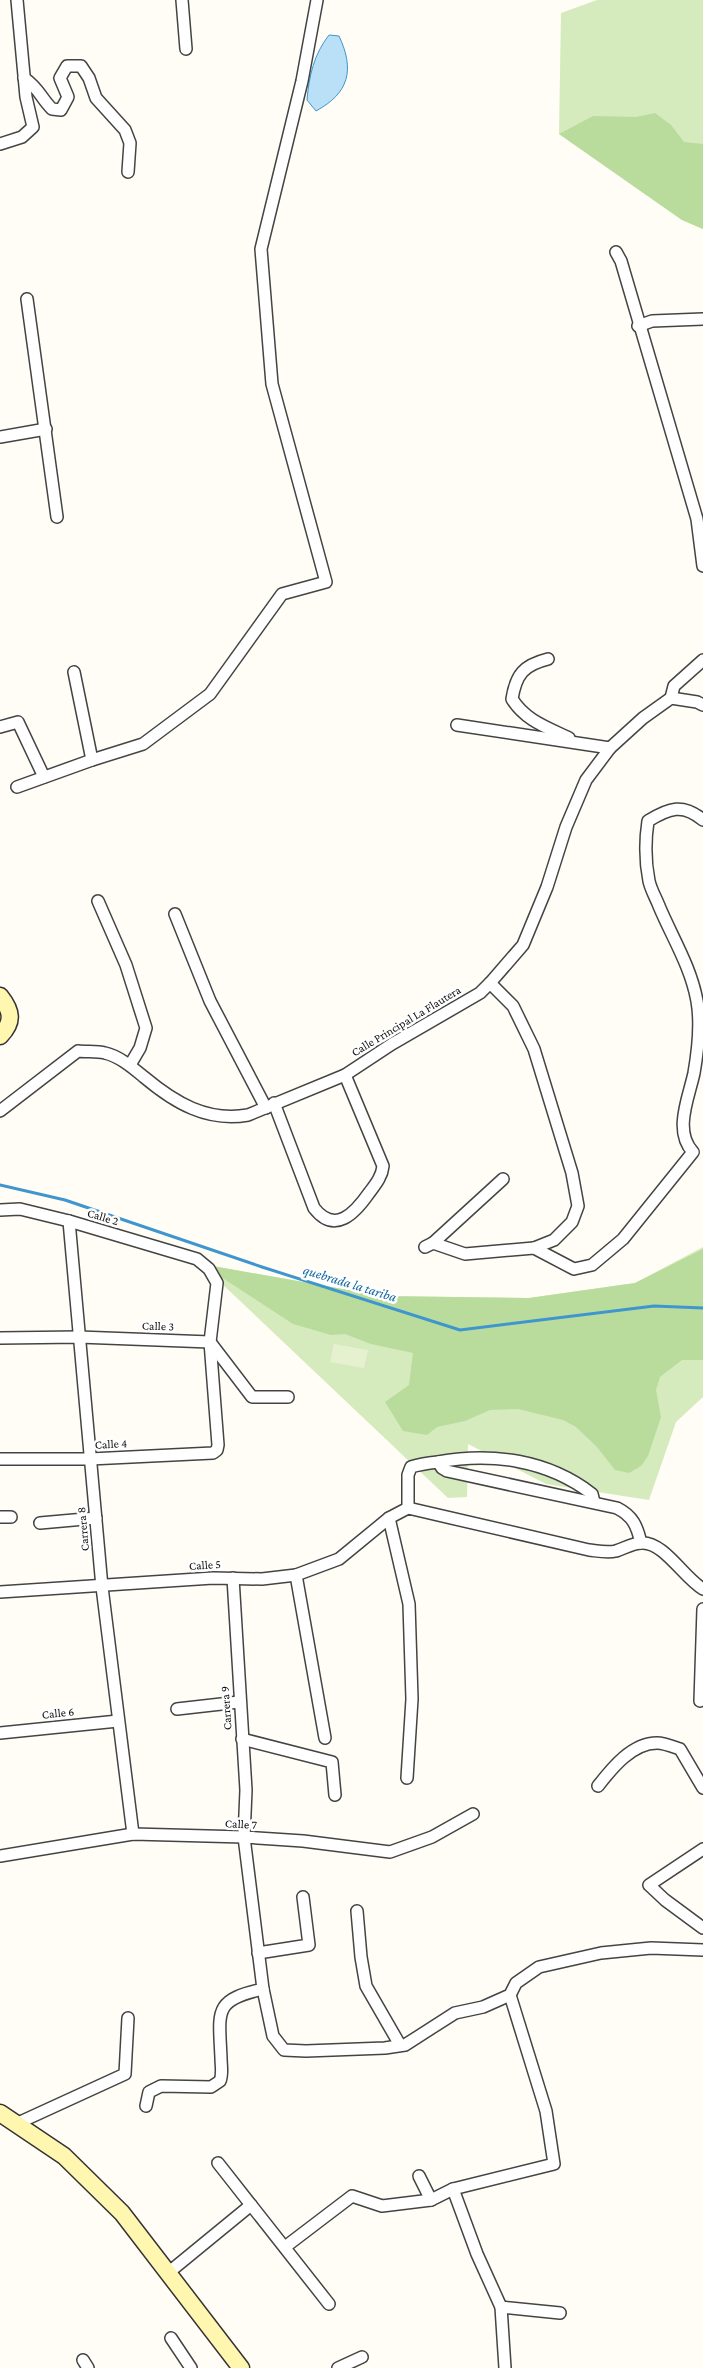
<svg xmlns="http://www.w3.org/2000/svg" width="703" height="2368" viewBox="0 0 703 2368" font-family="'Crimson Pro',serif">
<style>
.green{fill:#d5ebbd}
.forest{fill:#b9dc9c}
.pitch{fill:#e6f2cf}
.water{fill:#b9e0f7;stroke:#3f96cf}
.lines{fill:none;stroke-linecap:round;stroke-linejoin:round}
.stream{stroke:#3f96cf;stroke-width:3}
.minor-casing{stroke:#444;stroke-width:14}
.secondary-casing{stroke:#333;stroke-width:19}
.minor{stroke:#fff;stroke-width:11}
.secondary{stroke:#fff6b0;stroke-width:16}
.labels{text-anchor:middle;stroke-width:5;stroke-linejoin:round;paint-order:stroke}
.street-label{font-size:12px;fill:#111;stroke:#fff}
.water-label{font-size:14px;font-style:italic;fill:#1768a6;stroke:#fff}
</style>
<rect width="100%" height="100%" fill="#fffdf5"/>
<g class="green">
<path d="M597,0H703V229L682,220L559,134L561,13Z"/>
<path d="M703,1247V1397L676,1422L649,1500L546,1484L468,1444L467,1497L448,1498L201,1264L382,1296L529,1298L635,1283Z"/>
</g>
<g class="forest">
<path d="M655,113L671,125L684,142L703,144V229L682,220L559,134L593,116L636,117Z"/>
<path d="M703,1249V1360H682L660,1377L656,1390L661,1417L648,1456L641,1466L629,1473L615,1470L597,1447L576,1427L563,1420L518,1409L490,1410L465,1421L437,1427L427,1435L403,1431L385,1402L409,1385L413,1353L371,1344L345,1334L331,1335L293,1324L201,1264L382,1296L529,1298L635,1283Z"/>
</g>
<path class="pitch" d="M334,1344L368,1350L364,1368L330,1362Z"/>
<path class="water" d="M329,35L339,36C355,70 349,93 316,111L307,100C309,76 314,54 329,35Z"/>
<g class="lines">
<path class="stream" d="M0,1185L65,1200L262,1267L460,1330L654,1306L703,1308"/>
<defs>
<g id="minor">
<path d="M182,0L186,49"/>
<path d="M24,78C39,88 40,97 52,109L61,110L68,97L60,78L67,66H81L89,78L96,98L125,130L130,143L128,172"/>
<path d="M0,144L22,137L33,127L26,97L17,0"/>
<path d="M616,252L621,261L697,519L703,566"/>
<path d="M27,299L57,517"/>
<path d="M638,326L652,321L703,319"/>
<path d="M0,437L46,429"/>
<path d="M548,659C524,665 516,674 512,699C525,720 546,727 569,738"/>
<path d="M74,672L92,760"/>
<path d="M671,698L674,686L703,660"/>
<path d="M457,725L610,748"/>
<path d="M0,727L18,722L44,777"/>
<path d="M17,787L92,760L143,744L210,694L282,594L326,582L272,384L261,249L302,81L317,0"/>
<path d="M98,901L126,965L146,1028L140,1048L130,1065"/>
<path d="M175,914L210,1001L266,1108"/>
<path d="M490,983L513,1006L534,1049L572,1173L578,1206L572,1222L554,1240L534,1248"/>
<path d="M274,1103L314,1208C335,1235 355,1213 369,1193C375,1185 382,1177 383,1166L345,1075"/>
<path d="M0,1111L78,1051C87,1052 97,1051 105,1053C119,1056 133,1068 144,1077C175,1103 207,1122 248,1115L345,1075L392,1044L480,993L490,983L523,945L547,887L566,827L586,780L610,748L643,718L671,698L697,702L703,705"/>
<path d="M0,1210L20,1209L69,1221L197,1259L209,1269L217,1283L210,1342L218,1445L217,1450L213,1453L90,1459H0"/>
<path d="M69,1221L102,1587L133,1834"/>
<path d="M433,1243L503,1179"/>
<path d="M425,1247L433,1243L465,1254L534,1248L574,1269L592,1265L623,1239L693,1152C673,1131 689,1097 694,1073C698,1050 701,1024 697,1001C691,967 672,937 659,906C656,898 651,890 649,881C645,861 645,841 648,821C669,808 683,803 703,820"/>
<path d="M0,1338L79,1337L210,1342L252,1397H288"/>
<path d="M438,1462L442,1468L447,1471L617,1508C633,1516 637,1526 641,1543"/>
<path d="M408,1508V1475L411,1467C420,1464 429,1463 438,1462C492,1452 548,1460 592,1494L594,1502"/>
<path d="M0,1517H11"/>
<path d="M389,1518L409,1604L412,1699L407,1778"/>
<path d="M40,1523L96,1518"/>
<path d="M296,1575L325,1738"/>
<path d="M233,1578L246,1790L244,1837L263,1989L273,2036L284,2050L306,2051L385,2048L405,2045L455,2013L483,2007L510,1995L516,1983L539,1967L601,1953L651,1948L703,1950"/>
<path d="M0,1592L213,1578L262,1579L296,1575L339,1559L389,1518L408,1508L589,1550C598,1551 607,1553 616,1551C625,1548 633,1543 642,1543C664,1542 684,1578 703,1589"/>
<path d="M700,1701L703,1609"/>
<path d="M177,1709L239,1702"/>
<path d="M0,1733L118,1721"/>
<path d="M242,1739L332,1762L335,1795"/>
<path d="M598,1786C612,1768 632,1743 657,1743C664,1743 674,1747 680,1749L703,1788"/>
<path d="M703,1849L649,1885L665,1900L703,1928"/>
<path d="M0,1856L133,1834L244,1837L303,1841L390,1852L432,1837L473,1814"/>
<path d="M357,1911L361,1957L366,1986L400,2045"/>
<path d="M258,1953L309,1945L303,1897"/>
<path d="M146,2106L149,2092L161,2086L211,2087L220,2081C223,2074 221,2066 221,2058C219,2011 213,2000 263,1989"/>
<path d="M18,2123L125,2074L128,2018"/>
<path d="M218,2163L329,2304"/>
<path d="M419,2176L431,2200"/>
<path d="M453,2189L477,2254L501,2307L505,2368"/>
<path d="M285,2247L352,2196L382,2206L431,2200L453,2189L554,2164L546,2111L510,1995"/>
<path d="M168,2273L251,2205"/>
<path d="M501,2307L560,2313"/>
<path d="M171,2338L191,2368"/>
<path d="M83,2360L88,2368"/>
<path d="M338,2368L362,2357"/>
</g>
<g id="secondary">
<path d="M0,996C12,1011 14,1022 0,1036"/>
<path d="M0,2113L64,2156L122,2213L241,2368"/>
</g>
</defs>
<use href="#minor" class="minor-casing"/>
<use href="#secondary" class="secondary-casing"/>
<use href="#minor" class="minor"/>
<use href="#secondary" class="secondary"/>
</g>
<g class="labels">
<g class="street-label">
<text transform="translate(406 1021) rotate(-31)" y="4">Calle Principal La Flautera</text>
<text transform="translate(103 1217) rotate(17)" y="4">Calle 2</text>
<text transform="translate(158 1326) rotate(2)" y="4">Calle 3</text>
<text transform="translate(111 1444) rotate(-3)" y="4">Calle 4</text>
<text transform="translate(83 1529) rotate(-95)" y="4">Carrera 8</text>
<text transform="translate(205 1565) rotate(-4)" y="4">Calle 5</text>
<text transform="translate(226 1708) rotate(-94)" y="4">Carrera 9</text>
<text transform="translate(58 1713) rotate(-6)" y="4">Calle 6</text>
<text transform="translate(241 1824) rotate(3)" y="4">Calle 7</text>
</g>
<g class="water-label">
<text transform="translate(350 1283) rotate(17)" y="5">quebrada la tariba</text>
</g>
</g>
</svg>
